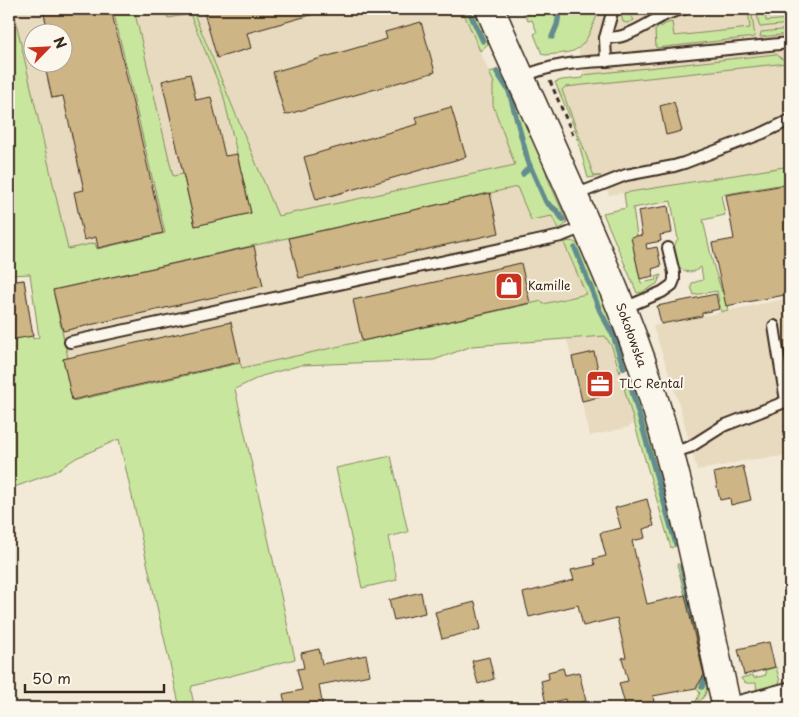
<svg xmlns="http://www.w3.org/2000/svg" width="799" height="717" viewBox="0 0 799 717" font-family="'Playpen Sans',sans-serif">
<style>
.built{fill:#e7dabe;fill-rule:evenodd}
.green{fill:#c9e69e;stroke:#82885e}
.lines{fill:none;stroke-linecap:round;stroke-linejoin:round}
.stream{stroke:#638c8e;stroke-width:5.5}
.building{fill:#cdb585;stroke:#3b2a1e}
.lane-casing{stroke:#3b2a1e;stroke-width:14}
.street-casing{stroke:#3b2a1e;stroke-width:25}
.secondary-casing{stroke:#3b2a1e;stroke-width:31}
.path{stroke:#3b2a1e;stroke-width:3;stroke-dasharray:5 4;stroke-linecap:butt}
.lane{stroke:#fbf7ec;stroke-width:10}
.street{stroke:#fbf7ec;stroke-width:21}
.secondary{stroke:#fbf7ec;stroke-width:28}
.labels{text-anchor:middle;stroke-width:4;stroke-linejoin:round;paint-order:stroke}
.poi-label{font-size:12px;fill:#3b2a1e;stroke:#fbf7ec;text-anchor:start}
.street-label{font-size:12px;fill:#3b2a1e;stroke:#fbf7ec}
</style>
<rect width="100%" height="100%" fill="#f2ead7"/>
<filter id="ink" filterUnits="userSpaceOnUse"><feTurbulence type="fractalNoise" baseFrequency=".02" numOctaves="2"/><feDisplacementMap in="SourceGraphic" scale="10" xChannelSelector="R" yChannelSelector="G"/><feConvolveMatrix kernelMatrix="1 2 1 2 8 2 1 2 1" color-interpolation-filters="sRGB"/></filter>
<g filter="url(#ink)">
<g class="built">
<path d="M9,9H462L494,84L493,105L521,178L549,211L605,336L612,347L634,423L629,427L590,436L567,339L472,346L434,360L301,365L262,376L234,389L184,409L76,458L39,338L30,274L9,275ZM32,32H62V62H32Z"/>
<path d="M532,9H790V166L609,195L601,176H594L562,90V80L584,77L578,47Z"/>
<path d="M790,298V498L783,456L742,461L722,466L697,470L680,407L653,326Z"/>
</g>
<g class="green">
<path d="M9,9H13L68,249L95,243L97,249L165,233L113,9H134L173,176L183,174L195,226L251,213L223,94L190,14L168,18L166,9H192L278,216L515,165L493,105V84L494,83L489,72L497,70L503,69L526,111L549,181L567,222L563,227L558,229L552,216L531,220L517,187L53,290L68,358L63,359L73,401L240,363L242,368L542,301L543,304L586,294L564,243C573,238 576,244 584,249L629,366L621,370L620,373L612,347L605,336L472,346L434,360L301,365L262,376L235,389L295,659L192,686L191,691L195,708H180L119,439L76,458L53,473L9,489V282L24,280L33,339L39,337L30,274L9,275Z"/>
<path d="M462,9H479L490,38L487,45L480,51Z"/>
<path d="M522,9H601C592,22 589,45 573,51C564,54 554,54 545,55L542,54L534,34L537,32L532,20L528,21Z"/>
<path d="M622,9H627L634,20L627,23L623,22L621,14Z"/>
<path d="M748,9H751L755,37L656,48L655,30L665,24L672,22L674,36L750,28Z"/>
<path d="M765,9L766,21L790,19V24L760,27L759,25L757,13Z"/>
<path d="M790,29V34L760,37L761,32Z"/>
<path d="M776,54L787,63L565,87L562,90L594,176H601L588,178L575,129L555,82L562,80L583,78V75Z"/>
<path d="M790,166V183L721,195L725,215L703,220L713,264L722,292H724L728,310L721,312L717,291L694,295L691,287L692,283L703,280L701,267C681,284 667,252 678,239L671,201L633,208L638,243L647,248L634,251L641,283L656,280V277L661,275L657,284L642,292L637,293L603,213L626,208L624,193Z"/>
<path d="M624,388L642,389L682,542L671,548Z"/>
<path d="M391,456L408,532L388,537L397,580L362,588L336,468Z"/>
<path d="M677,564L687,565L712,679L706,680C708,691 706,698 695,704L700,693L696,688L705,675Z"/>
<path d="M776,667L780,681L777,687L757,692L756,683C750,683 744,685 741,678L753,675L754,678L766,675L765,670Z"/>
</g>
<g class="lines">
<g class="stream">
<path d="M468,9L483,41"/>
<path d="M552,37L557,25L560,9"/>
<path d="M497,72L509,91L528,161L530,166L523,174"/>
<path d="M530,166L546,202L557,211L563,220"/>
<path d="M575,248L600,311L613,335L624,368"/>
<path d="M632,391L676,544"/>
<path d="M682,567L695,622"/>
<path d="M702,687L706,675V670"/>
</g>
</g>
<g class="building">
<path d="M43,9H111L163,233L98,248L96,237L84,240L74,192L84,190L63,96L52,98L44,62H62V32H48Z"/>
<path d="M203,9H317L318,13L247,33L251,48L217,58Z"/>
<path d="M421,22L435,72L285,115L273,72L387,39L385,32Z"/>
<path d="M190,74L196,100L211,97L225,156L237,154L251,213L195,226L162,81Z"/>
<path d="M674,102L682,131L666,135L660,106Z"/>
<path d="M451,107L466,157L316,200L304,157L418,124L416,117Z"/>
<path d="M790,184V294L726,306L712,243L734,239L726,195Z"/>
<path d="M490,193L499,233L299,278L289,238Z"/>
<path d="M668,206L672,233L660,235L661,241L646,244L647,249L657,247L661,266L652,269L654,276L640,279L631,237L642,235L638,211Z"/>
<path d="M254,246L263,286L63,331L53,290Z"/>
<path d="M521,263L530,303L362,341L353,300Z"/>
<path d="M24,280L33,336L9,340V282Z"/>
<path d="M716,294L719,309L702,313V316L661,324L657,306Z"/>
<path d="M231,322L240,362L72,400L63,359Z"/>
<path d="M594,352L604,396L582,401L572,357Z"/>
<path d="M743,466L751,500L731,505L730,498L720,500L714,473Z"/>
<path d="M647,499L654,526L643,529L645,538L632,541L647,604L685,595L704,675L696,688L653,696L654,702L626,708L619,683L628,681L622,658L626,657L617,618L583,626L578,605L529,617L523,593L574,580L571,570L595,565L593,559L606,556L600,533L621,528L615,508Z"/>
<path d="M421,592L425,613L394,620L389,600Z"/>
<path d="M475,602L481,629L442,639L435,612Z"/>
<path d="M769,642L775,667L744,675L738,649Z"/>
<path d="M319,649L322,664L366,655L370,675L319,685L323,708H286L283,694L302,690L297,669L304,668L301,653Z"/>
<path d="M489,657L494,679L478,684L472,661Z"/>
<path d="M563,668L565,675L579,672L586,701L567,706L565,699L546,704L541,681L549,679L548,672Z"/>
</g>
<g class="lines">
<defs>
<g id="lane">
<path d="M605,38C612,37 619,38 625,35C646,28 662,12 684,9"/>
<path d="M606,61L605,38L613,9"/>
<path d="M522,77C549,65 577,62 606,61L790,43"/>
<path d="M575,195L626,175L674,166L684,163L763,133L790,120"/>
<path d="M624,308L662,292L672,285L674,280V273L668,248"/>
<path d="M774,326L786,401"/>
<path d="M70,342L561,236L586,226"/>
<path d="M671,453L690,447L723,426L736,421L790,400"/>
</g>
<path id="street" d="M734,708L790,693"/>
<path id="secondary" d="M490,9C518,74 548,138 576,202C602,261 628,320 648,381C683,488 703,599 727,708"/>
</defs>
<use href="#lane" class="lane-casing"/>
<use href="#street" class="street-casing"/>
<use href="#secondary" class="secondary-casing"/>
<path class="path" d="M550,81L573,135"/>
<use href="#lane" class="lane"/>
<use href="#street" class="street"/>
<use href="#secondary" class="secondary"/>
</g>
</g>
<defs>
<symbol id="shop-square" viewBox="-11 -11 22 22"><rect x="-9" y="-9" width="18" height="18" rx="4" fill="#c8321e" stroke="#fbf7ec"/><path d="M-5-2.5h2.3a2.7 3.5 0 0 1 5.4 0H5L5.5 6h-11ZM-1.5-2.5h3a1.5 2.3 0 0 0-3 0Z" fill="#fff"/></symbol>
<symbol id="office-square" viewBox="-11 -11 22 22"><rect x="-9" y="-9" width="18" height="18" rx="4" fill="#c8321e" stroke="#fbf7ec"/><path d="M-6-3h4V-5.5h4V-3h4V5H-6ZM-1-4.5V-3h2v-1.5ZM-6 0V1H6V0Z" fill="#fff"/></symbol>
</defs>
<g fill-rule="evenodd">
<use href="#shop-square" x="493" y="270" width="32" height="32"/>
<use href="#office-square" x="584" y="368" width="32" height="32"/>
</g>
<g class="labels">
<g class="poi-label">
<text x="528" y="290">Kamille</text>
<text x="619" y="388">TLC Rental</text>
</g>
<g class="street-label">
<text transform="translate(631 335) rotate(70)" y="4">Sokołowska</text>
</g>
</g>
<rect width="799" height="717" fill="none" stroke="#fbf7ec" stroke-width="30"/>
<rect x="15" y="15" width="769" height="687" fill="none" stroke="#3b2a1e" stroke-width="2" filter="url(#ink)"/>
<g transform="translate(48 48) rotate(66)"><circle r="24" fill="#fbf7ec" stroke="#aea59a"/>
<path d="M0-4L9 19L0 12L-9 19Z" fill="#c8321e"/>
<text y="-8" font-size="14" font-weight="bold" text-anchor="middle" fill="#3b2a1e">N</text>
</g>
<path d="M25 684v8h139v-8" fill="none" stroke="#3b2a1e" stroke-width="2.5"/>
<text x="32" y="684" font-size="15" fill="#3b2a1e" stroke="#fbf7ec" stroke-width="4" paint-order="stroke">50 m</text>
</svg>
